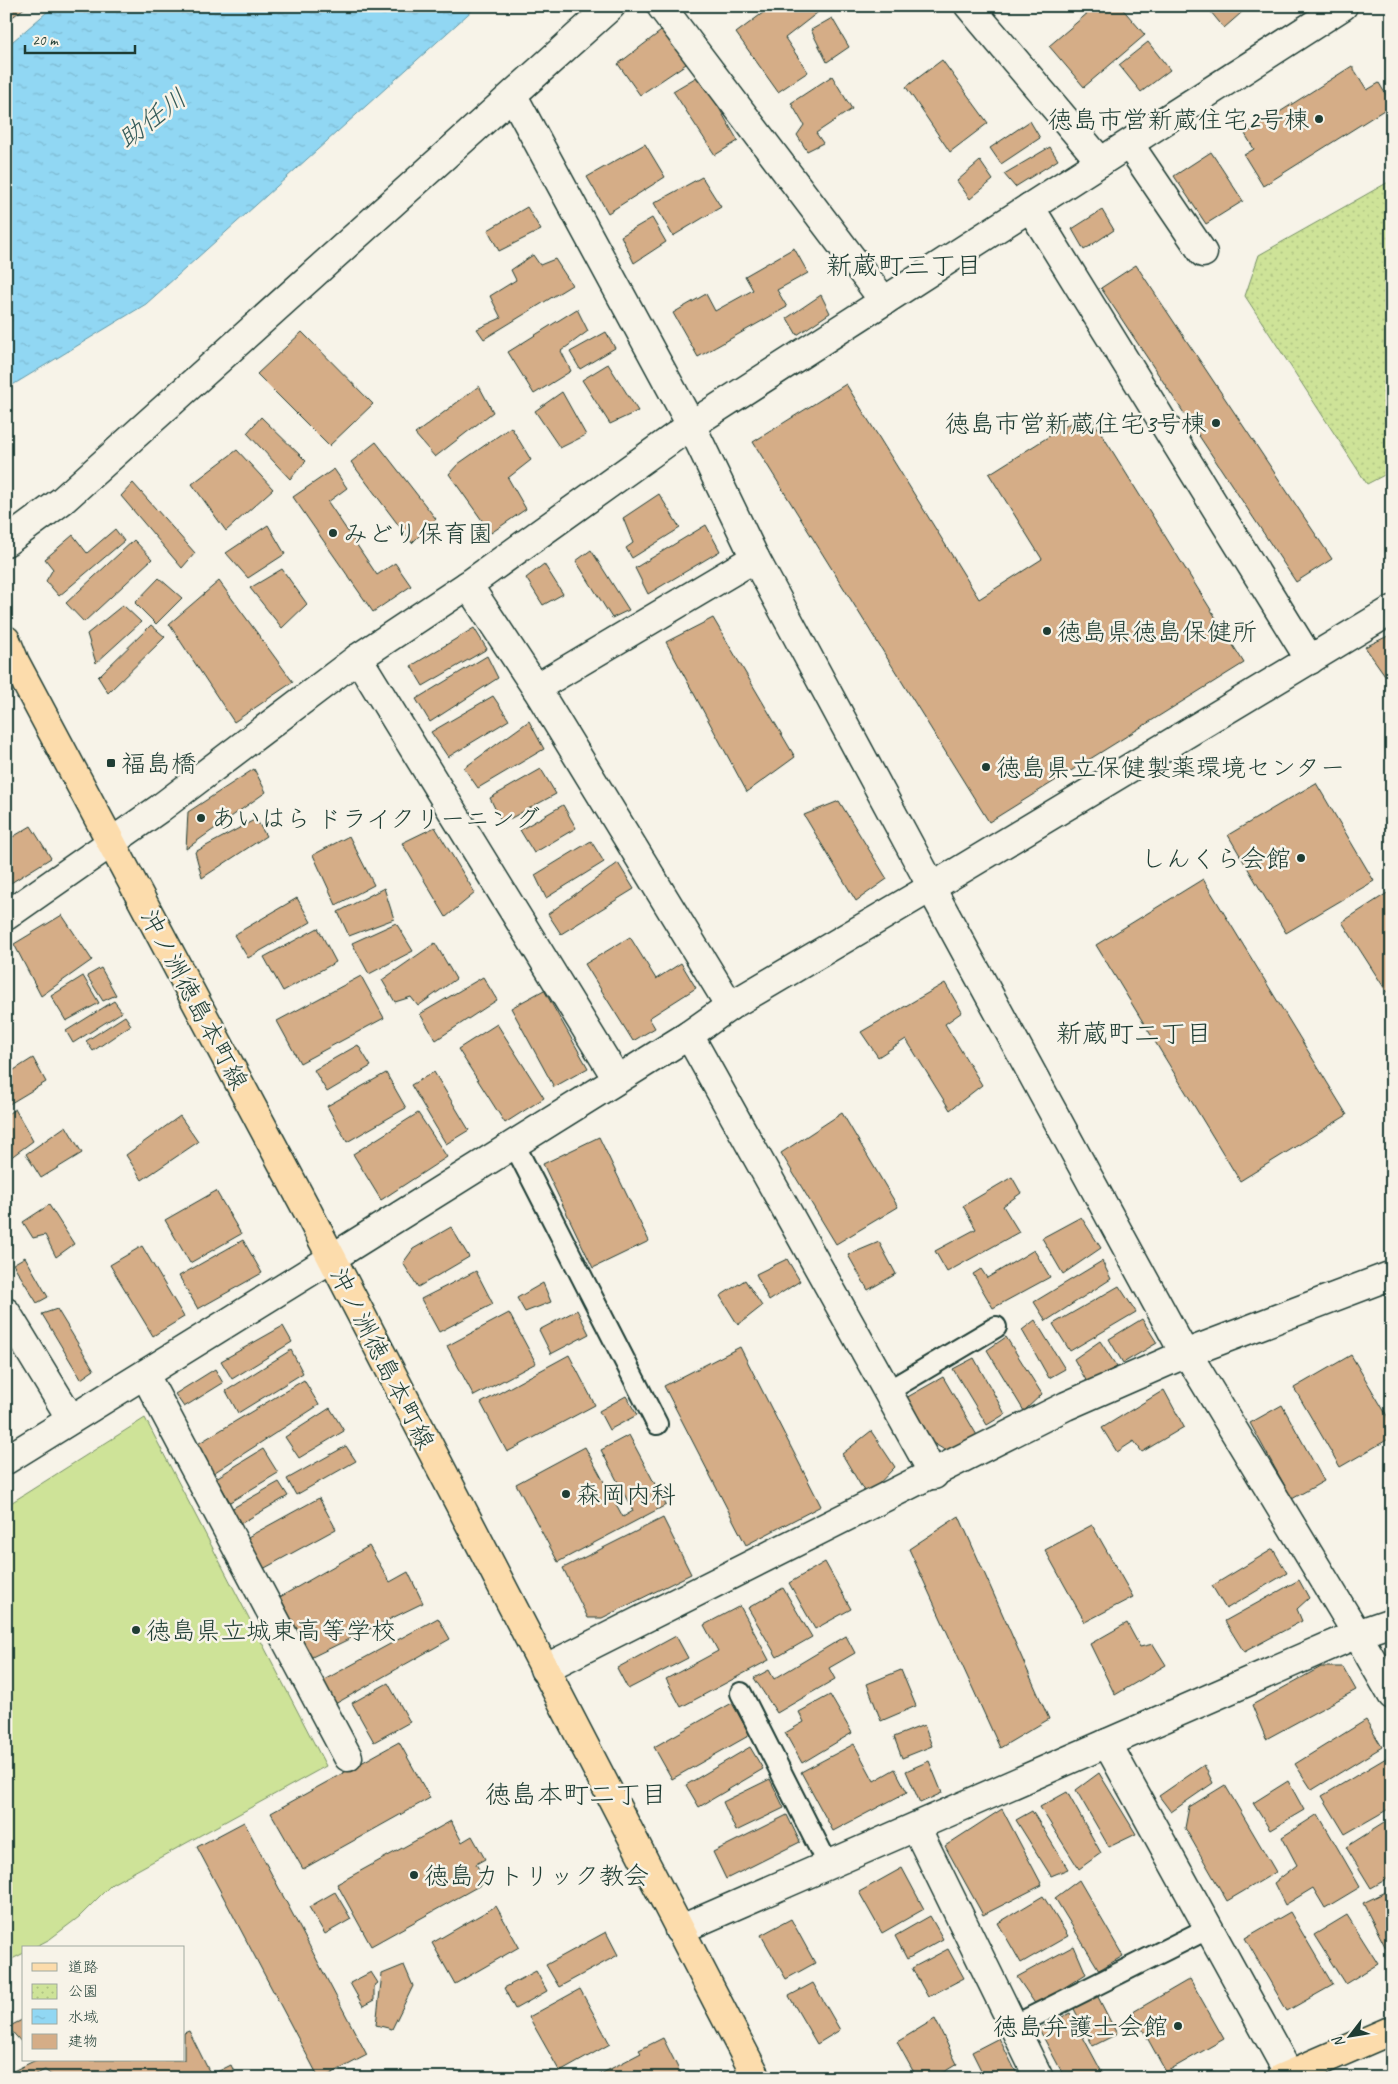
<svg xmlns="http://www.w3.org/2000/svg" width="1398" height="2084" viewBox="0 0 1398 2084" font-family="Caveat,'Klee One',sans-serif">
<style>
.park{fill:url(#park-dots);stroke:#769066}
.pitch{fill:#cee398;stroke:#769066}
.water{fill:url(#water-ripples);stroke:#6399a7}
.building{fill:#d5ad87;stroke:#1f3d34}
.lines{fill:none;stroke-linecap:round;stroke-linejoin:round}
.lane-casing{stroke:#1f3d34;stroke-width:24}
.street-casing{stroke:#1f3d34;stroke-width:31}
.secondary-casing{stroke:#1f3d34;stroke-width:31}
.primary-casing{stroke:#1f3d34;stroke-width:31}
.highway-casing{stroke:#1f3d34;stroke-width:31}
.lane{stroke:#f7f3e8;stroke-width:20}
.street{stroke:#f7f3e8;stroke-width:28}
.secondary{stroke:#f7f3e8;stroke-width:28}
.primary{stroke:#fcdcac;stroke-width:28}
.highway{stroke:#fcdcac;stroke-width:28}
.poi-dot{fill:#1f3d34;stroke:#f7f3e8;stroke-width:2}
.labels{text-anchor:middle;stroke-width:5;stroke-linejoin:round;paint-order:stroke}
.poi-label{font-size:25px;fill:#1f3d34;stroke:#f7f3e8;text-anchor:start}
.street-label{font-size:25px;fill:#1f3d34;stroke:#f7f3e8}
.water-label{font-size:26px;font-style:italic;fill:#365c5a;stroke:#f7f3e8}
.neighbourhood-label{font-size:26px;fill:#1f3d34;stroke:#f7f3e8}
</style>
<defs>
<pattern id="park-dots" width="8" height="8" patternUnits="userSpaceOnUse" patternTransform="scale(1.25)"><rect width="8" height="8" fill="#cee398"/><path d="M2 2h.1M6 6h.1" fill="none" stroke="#b0c484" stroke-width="1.8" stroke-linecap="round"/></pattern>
<pattern id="water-ripples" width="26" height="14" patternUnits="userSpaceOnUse" patternTransform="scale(1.25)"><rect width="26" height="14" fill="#91d7f3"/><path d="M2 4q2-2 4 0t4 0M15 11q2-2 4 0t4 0" fill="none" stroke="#7db9d1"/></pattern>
</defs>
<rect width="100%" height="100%" fill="#f7f3e8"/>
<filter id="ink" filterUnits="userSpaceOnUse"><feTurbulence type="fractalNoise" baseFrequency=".02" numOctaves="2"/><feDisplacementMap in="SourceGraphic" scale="10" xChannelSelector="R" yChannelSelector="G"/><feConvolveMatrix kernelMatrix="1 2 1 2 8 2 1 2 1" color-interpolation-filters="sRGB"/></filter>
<g filter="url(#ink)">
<path class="park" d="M1392,180V471L1367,484L1245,296L1259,255Z"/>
<path class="pitch" d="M145,1418L326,1766L112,1884L79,1917L50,1939L33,1948H24V1953L6,1962V1506Z"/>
<path class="water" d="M54,6H477L146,304L6,389V47Z"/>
<g class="building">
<path d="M6,6H27L6,22Z"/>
<path d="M772,6H826L785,38L808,72L778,92L736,33Z"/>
<path d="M1096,6H1120L1145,35L1084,87L1049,46Z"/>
<path d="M1206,6H1249L1224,28Z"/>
<path d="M832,18L849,47L827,62L811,30Z"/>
<path d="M669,25L692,60L640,95L618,64Z"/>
<path d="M1148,42L1170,70L1141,92L1119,65Z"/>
<path d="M942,60L988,123L950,152L906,87Z"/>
<path d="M1352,66L1367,90L1379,83L1392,105L1263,186L1244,155L1254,149L1245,134Z"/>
<path d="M700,75L738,141L715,155L673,91Z"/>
<path d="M832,76L852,109L816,133L823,143L807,151L797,135L804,125L791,103Z"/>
<path d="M1030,121L1040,138L1001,164L990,148Z"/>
<path d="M645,144L665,177L608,213L587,177Z"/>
<path d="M1050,147L1058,160L1015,187L1004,174Z"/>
<path d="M1211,152L1243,201L1206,224L1174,176Z"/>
<path d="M980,161L993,180L970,199L957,181Z"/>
<path d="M702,177L721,207L673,236L654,203Z"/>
<path d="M527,207L541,230L499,251L488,230Z"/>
<path d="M1102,210L1114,230L1084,250L1072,229Z"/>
<path d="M652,218L666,242L634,263L621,236Z"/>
<path d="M794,248L808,273L777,290L787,307L698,357L673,313L706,294L715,311L753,290L745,276Z"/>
<path d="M533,255L540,265L555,259L572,285L484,339L477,329L501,318L490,296L516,280L511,270Z"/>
<path d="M1136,265L1332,559L1296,582L1101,288Z"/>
<path d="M821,295L830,313L797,335L787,318Z"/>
<path d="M577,309L588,331L561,351L571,371L534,394L508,352Z"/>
<path d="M302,332L373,404L329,446L257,374Z"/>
<path d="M606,332L615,348L580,369L570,352Z"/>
<path d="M608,364L638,411L610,424L582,380Z"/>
<path d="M846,384L979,599L1042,559L989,474L1088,412L1244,663L989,822L753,442Z"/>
<path d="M479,386L493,412L435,457L415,434Z"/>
<path d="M562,392L586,435L560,448L535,411Z"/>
<path d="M261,417L306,461L290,479L247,433Z"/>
<path d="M511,427L531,460L508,478L526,509L491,533L449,474L458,464Z"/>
<path d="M376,442L436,519L412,543L351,462Z"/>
<path d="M237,450L273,489L226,531L192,484Z"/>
<path d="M334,469L347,488L328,502L377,575L395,563L411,586L373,612L293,497Z"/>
<path d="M133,483L195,553L182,568L121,496Z"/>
<path d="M659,494L680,528L632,558L626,548L633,543L623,518Z"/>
<path d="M268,525L285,554L248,578L226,553Z"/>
<path d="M706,525L720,551L648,594L635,568Z"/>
<path d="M115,529L124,541L59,596L46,581L53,569L45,559L73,535L87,553Z"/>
<path d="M134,540L152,559L84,622L66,603Z"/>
<path d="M591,550L629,610L612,618L576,561Z"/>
<path d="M544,564L563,594L543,605L526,578Z"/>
<path d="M282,569L307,604L282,628L250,588Z"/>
<path d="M159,578L182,598L156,624L135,603Z"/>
<path d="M219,581L293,682L234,722L169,624Z"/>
<path d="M123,605L141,622L96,663L87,634Z"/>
<path d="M713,618L795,757L747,792L666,642Z"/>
<path d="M151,625L165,637L108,693L98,677Z"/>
<path d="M474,628L487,649L423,686L411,666Z"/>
<path d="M1392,634V685L1365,647Z"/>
<path d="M487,656L498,678L430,722L416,699Z"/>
<path d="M493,696L509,720L448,757L431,732Z"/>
<path d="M529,721L544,749L478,788L464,768Z"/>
<path d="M254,769L266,792L186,849L188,812Z"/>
<path d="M541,769L556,794L502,823L490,798Z"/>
<path d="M1316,783L1374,881L1286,933L1228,835Z"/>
<path d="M839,801L887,879L856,901L804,815Z"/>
<path d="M563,805L576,828L534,853L520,830Z"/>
<path d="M256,819L266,836L202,878L195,852Z"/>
<path d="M31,826L51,858L6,886V841Z"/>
<path d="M435,827L475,893L446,917L402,843Z"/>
<path d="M349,836L374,885L336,905L313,855Z"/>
<path d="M591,841L604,862L546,898L535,875Z"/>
<path d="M618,863L634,889L561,934L548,914Z"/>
<path d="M1203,879L1347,1115L1240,1181L1096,945Z"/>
<path d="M384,888L394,919L349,936L338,912Z"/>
<path d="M1392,890V1000L1342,922Z"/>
<path d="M297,898L311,922L248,958L234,935Z"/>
<path d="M62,915L92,960L41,996L14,944Z"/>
<path d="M396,923L413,951L369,974L352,943Z"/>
<path d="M318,928L336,962L283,991L264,957Z"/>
<path d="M630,937L656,979L681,963L696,988L649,1018L655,1028L633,1041L585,964Z"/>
<path d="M435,943L456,979L418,1006L411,997L395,1002L382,980Z"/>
<path d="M101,968L116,995L103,1001L87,976Z"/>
<path d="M83,976L99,1003L66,1021L51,996Z"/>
<path d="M361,976L384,1018L300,1063L277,1021Z"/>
<path d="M483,977L497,1000L436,1040L420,1014Z"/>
<path d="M945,983L962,1012L945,1024L982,1085L950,1110L906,1039L878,1057L861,1032Z"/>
<path d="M544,990L588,1068L554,1087L511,1008Z"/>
<path d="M114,1001L122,1012L73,1043L66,1031Z"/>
<path d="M125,1016L131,1025L93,1051L86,1041Z"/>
<path d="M497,1024L544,1098L505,1123L458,1049Z"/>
<path d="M358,1045L371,1066L327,1092L314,1070Z"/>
<path d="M33,1058L46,1082L6,1106V1075Z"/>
<path d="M434,1072L469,1130L446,1144L411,1085Z"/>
<path d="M386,1073L406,1108L347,1142L327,1106Z"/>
<path d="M15,1109L33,1141L10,1158L6,1152V1115Z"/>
<path d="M418,1113L447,1157L381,1200L353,1154Z"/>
<path d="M842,1113L898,1207L836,1244L781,1153Z"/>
<path d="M180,1116L198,1142L142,1180L126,1155Z"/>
<path d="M66,1126L82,1153L41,1178L26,1154Z"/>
<path d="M599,1137L649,1241L593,1268L543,1164Z"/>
<path d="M1012,1177L1021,1193L1003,1206L1019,1232L947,1272L935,1251L976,1229L963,1206Z"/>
<path d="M216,1191L241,1234L190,1263L165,1220Z"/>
<path d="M49,1205L74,1244L56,1257L45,1235L33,1238L23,1222Z"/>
<path d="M1081,1217L1101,1248L1063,1274L1042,1238Z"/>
<path d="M451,1227L469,1257L418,1287L403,1263L413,1249Z"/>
<path d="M243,1240L262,1273L198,1309L179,1276Z"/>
<path d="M879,1242L896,1274L868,1290L848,1255Z"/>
<path d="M142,1246L184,1317L153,1336L110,1265Z"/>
<path d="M1034,1250L1050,1277L993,1308L973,1274L981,1269L987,1278Z"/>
<path d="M25,1257L48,1297L37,1303L13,1264Z"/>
<path d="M787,1259L800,1281L769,1301L756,1274Z"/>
<path d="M1102,1261L1111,1279L1046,1321L1034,1302Z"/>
<path d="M476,1271L493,1304L439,1332L421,1299Z"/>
<path d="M745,1280L762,1306L738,1325L720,1296Z"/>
<path d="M543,1283L551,1302L525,1312L517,1298Z"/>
<path d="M1119,1286L1136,1312L1070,1351L1053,1324Z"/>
<path d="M57,1309L94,1370L81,1379L42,1314Z"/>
<path d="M577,1310L589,1334L551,1354L539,1330Z"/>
<path d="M509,1313L536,1363L474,1396L447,1346Z"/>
<path d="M1142,1319L1157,1343L1123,1363L1109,1339Z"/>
<path d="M1035,1320L1065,1369L1049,1378L1022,1330Z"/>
<path d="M283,1326L292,1342L232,1379L221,1361Z"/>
<path d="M1006,1337L1042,1394L1024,1411L987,1350Z"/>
<path d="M1100,1341L1117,1367L1087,1382L1074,1359Z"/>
<path d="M740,1347L821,1506L746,1545L664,1386Z"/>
<path d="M291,1350L303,1373L238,1413L226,1391Z"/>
<path d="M569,1355L595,1405L507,1452L481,1403Z"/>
<path d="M1351,1355L1392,1424V1437L1340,1467L1294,1388Z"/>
<path d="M974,1358L1005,1414L987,1425L953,1369Z"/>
<path d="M215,1369L223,1383L184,1407L175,1394Z"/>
<path d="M943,1377L978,1437L948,1452L928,1440L904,1399Z"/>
<path d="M304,1380L319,1405L212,1474L196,1445Z"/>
<path d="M1164,1390L1184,1427L1142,1452L1134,1441L1117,1452L1102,1428Z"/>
<path d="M626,1396L637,1415L609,1430L599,1411Z"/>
<path d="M1282,1405L1324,1481L1292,1499L1250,1423Z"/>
<path d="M330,1408L344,1431L299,1458L285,1437Z"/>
<path d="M871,1431L895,1467L867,1496L842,1454Z"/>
<path d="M629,1435L666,1505L558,1562L516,1484L585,1447L623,1517L633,1511L601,1450Z"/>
<path d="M346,1446L356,1461L296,1495L287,1479Z"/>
<path d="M263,1449L278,1473L230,1502L216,1478Z"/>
<path d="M279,1482L288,1496L240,1524L231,1509Z"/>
<path d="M319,1498L336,1529L263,1569L246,1538Z"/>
<path d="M959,1516L1049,1719L1000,1748L909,1549Z"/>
<path d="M663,1518L691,1574L602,1618H588L563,1568Z"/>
<path d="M1092,1525L1133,1597L1085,1622L1045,1550Z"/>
<path d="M369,1546L390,1582L408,1572L423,1603L310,1658L280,1597Z"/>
<path d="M1273,1549L1287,1573L1226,1609L1212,1586Z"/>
<path d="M825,1562L851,1609L815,1629L789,1583Z"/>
<path d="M1299,1580L1309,1598L1297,1609L1302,1621L1244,1652L1225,1621Z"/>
<path d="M783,1588L812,1637L777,1657L748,1608Z"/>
<path d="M740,1606L769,1660L681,1707L666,1679L718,1651L704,1625Z"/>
<path d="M438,1618L450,1639L335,1704L322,1681Z"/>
<path d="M1127,1623L1140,1647L1153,1644L1166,1665L1115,1695L1090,1644Z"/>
<path d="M676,1636L688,1658L628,1689L617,1668Z"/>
<path d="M846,1636L855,1653L829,1668L835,1679L777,1713L754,1678L769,1670L774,1679Z"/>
<path d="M1321,1667H1343L1356,1690L1266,1739L1252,1705Z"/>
<path d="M901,1670L916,1706L881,1721L867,1684Z"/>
<path d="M388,1683L410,1722L374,1742L352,1703Z"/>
<path d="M830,1695L852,1733L802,1763L785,1733L804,1722L799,1712Z"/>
<path d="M732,1703L750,1735L672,1779L654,1747Z"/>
<path d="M1366,1720L1382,1747L1312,1790L1295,1764Z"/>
<path d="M924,1725L932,1746L902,1758L894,1737Z"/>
<path d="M399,1742L430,1798L303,1869L271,1813Z"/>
<path d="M854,1744L874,1781L895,1769L907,1792L833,1831L801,1772Z"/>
<path d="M750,1747L763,1769L699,1807L686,1785Z"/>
<path d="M1386,1758L1392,1768V1807L1345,1834L1322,1796Z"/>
<path d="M929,1761L942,1793L920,1803L906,1771Z"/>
<path d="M1204,1765L1213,1783L1171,1812L1159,1796Z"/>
<path d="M1099,1773L1136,1834L1109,1847L1076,1790Z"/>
<path d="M770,1779L784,1808L736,1831L723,1802Z"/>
<path d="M1288,1781L1304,1810L1270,1830L1253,1803Z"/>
<path d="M1225,1785L1276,1872L1227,1901L1185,1828L1189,1807Z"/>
<path d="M1067,1792L1101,1853L1079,1869L1040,1807Z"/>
<path d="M1002,1809L1042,1885L983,1915L945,1846Z"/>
<path d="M1032,1811L1068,1869L1051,1876L1016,1820Z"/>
<path d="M1318,1814L1360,1887L1325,1908L1313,1888L1285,1905L1274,1883L1297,1865L1282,1837Z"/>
<path d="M787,1815L800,1842L726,1879L713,1852Z"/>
<path d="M1392,1818V1876L1371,1888L1346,1847Z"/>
<path d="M451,1821L462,1842L472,1836L485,1859L476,1864L486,1882L371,1946L337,1884Z"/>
<path d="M244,1822L367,2055L323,2078H319L197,1847Z"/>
<path d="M902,1868L924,1909L882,1933L859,1892Z"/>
<path d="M1079,1880L1123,1956L1099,1970L1055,1898Z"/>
<path d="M1392,1889V1960L1363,1903Z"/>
<path d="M335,1892L351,1919L325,1934L309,1907Z"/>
<path d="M1043,1896L1068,1936L1021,1963L998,1923Z"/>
<path d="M496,1906L519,1947L455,1984L432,1943Z"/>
<path d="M1290,1912L1333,1985L1287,2011L1245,1938Z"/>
<path d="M1347,1915L1378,1964L1345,1984L1314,1935Z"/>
<path d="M930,1916L943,1939L907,1959L895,1936Z"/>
<path d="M791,1919L815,1963L786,1979L761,1935Z"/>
<path d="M606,1932L618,1955L559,1987L546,1965Z"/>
<path d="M1074,1946L1086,1974L1036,2005L1017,1977Z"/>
<path d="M948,1949L964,1978L928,1997L912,1968Z"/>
<path d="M404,1965L413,1986L392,2029L376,2025L382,1974Z"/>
<path d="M536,1971L547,1991L515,2009L504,1988Z"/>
<path d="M371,1972L378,1983L374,1986V2000L363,2006L350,1983Z"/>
<path d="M1190,1979L1224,2039L1166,2072L1133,2012Z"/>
<path d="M813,1983L840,2030L817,2044L789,1996Z"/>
<path d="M580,1989L610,2044L560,2072L529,2017Z"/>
<path d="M1096,1993L1117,2034L1093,2046L1072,2005Z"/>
<path d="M1070,2013L1105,2078H1065L1039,2029Z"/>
<path d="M24,2019V2045L8,2027Z"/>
<path d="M935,2019L957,2064L934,2078H917L897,2042Z"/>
<path d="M189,2031L211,2075L231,2065L237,2078H121L110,2069L104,2078H55L45,2070L28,2078H6V2073L7,2074L36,2060H184V2033Z"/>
<path d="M663,2038L681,2074L672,2078H593L641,2053L639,2050Z"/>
<path d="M999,2038L1019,2078H985L972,2052Z"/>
</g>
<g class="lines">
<defs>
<g id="lane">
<path d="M514,1144L657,1424"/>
<path d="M888,1391L996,1327"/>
<path d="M741,1693L828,1865"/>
<path d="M1014,2026L1209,1928"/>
</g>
<g id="street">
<path d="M661,6L884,301"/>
<path d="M969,6L1101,162"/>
<path d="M1129,144L1203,253"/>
<path d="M1030,207L1310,660"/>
<path d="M468,585L536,688L730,1006"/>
<path d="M358,658L617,1079"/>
<path d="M536,688L755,558"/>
<path d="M6,916L159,809L358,658L468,585L691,425L1343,6"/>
<path d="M689,1035L934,1475"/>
<path d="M332,1258L689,1035L730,1006L932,887L1392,610"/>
<path d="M6,1312L71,1419"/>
<path d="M145,1375L348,1757"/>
<path d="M544,1669L1066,1406L1187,1353L1392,1275"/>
<path d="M1107,1743L1289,2074"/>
<path d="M916,1827L1039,2078"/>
<path d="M679,1930L1357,1634L1392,1622"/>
</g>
<g id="secondary">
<path d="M513,96L691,425L755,558L932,887L931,888L1183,1351L1187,1353L1357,1634L1392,1695"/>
<path d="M6,542L63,500L611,6"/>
<path d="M6,1460L332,1258"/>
</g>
<path id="primary" d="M6,640L15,662L307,1210L757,2078"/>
<path id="highway" d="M1281,2078L1392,2030"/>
</defs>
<use href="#lane" class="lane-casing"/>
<use href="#street" class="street-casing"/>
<use href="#secondary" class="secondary-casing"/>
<use href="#primary" class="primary-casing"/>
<use href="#highway" class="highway-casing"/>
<use href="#lane" class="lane"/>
<use href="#street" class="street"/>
<use href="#secondary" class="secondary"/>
<use href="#primary" class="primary"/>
<use href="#highway" class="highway"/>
</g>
</g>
<g class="poi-dot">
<circle cx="1319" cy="119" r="5"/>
<circle cx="1216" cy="423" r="5"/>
<circle cx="333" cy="533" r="5"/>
<circle cx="1047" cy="631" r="5"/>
<rect x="106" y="758" width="10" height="10" rx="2.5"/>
<circle cx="986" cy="767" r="5"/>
<circle cx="201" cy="818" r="5"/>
<circle cx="1301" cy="858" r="5"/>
<circle cx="566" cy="1494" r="5"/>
<circle cx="136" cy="1630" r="5"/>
<circle cx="414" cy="1875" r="5"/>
<circle cx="1178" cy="2026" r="5"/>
</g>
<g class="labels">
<g class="poi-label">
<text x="1309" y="128" text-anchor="end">徳島市営新蔵住宅2号棟</text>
<text x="1206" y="432" text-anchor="end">徳島市営新蔵住宅3号棟</text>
<text x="343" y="542">みどり保育園</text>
<text x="1057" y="640">徳島県徳島保健所</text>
<text x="121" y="772">福島橋</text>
<text x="996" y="776">徳島県立保健製薬環境センター</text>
<text x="211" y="827">あいはら ドライクリーニング</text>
<text x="1291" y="867" text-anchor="end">しんくら会館</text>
<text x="576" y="1503">森岡内科</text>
<text x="146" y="1639">徳島県立城東高等学校</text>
<text x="424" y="1884">徳島カトリック教会</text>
<text x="1168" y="2035" text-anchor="end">徳島弁護士会館</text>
</g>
<g class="street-label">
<text transform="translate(195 999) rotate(62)" y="9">沖ノ洲徳島本町線</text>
<text transform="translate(383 1358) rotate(63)" y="9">沖ノ洲徳島本町線</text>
</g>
<g class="water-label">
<text transform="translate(152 118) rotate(-37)" y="9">助任川</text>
</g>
<g class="neighbourhood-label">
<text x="904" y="274">新蔵町三丁目</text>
<text x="1134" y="1042">新蔵町二丁目</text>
<text x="576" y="1803">徳島本町二丁目</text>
</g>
</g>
<rect width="1398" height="2084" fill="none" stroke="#f7f3e8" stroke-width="25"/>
<rect x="12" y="12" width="1373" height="2059" fill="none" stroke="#1f3d34" stroke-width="2" filter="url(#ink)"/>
<rect x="22" y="1946" width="162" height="115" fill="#f7f3e8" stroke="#a1aaa0"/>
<rect x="32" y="1963" width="25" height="8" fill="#fcdcac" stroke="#a1aaa0"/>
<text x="68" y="1972" font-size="15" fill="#1f3d34">道路</text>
<rect x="32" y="1984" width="25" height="15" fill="url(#park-dots)" stroke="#a1aaa0"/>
<text x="68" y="1996" font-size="15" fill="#1f3d34">公園</text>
<rect x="32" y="2009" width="25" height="15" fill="url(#water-ripples)" stroke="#a1aaa0"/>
<text x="68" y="2022" font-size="15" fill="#1f3d34">水域</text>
<rect x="32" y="2034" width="25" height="15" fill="#d5ad87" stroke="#a1aaa0"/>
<text x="68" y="2046" font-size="15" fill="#1f3d34">建物</text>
<g transform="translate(1350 2036) rotate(239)" stroke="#f7f3e8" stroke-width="4" paint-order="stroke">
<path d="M0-4L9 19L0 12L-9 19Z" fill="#1f3d34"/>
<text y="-8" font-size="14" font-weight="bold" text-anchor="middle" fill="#1f3d34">N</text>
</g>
<path d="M25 45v8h110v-8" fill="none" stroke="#1f3d34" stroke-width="2.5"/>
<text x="32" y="45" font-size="15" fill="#1f3d34" stroke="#f7f3e8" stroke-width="4" paint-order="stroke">20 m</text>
</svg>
